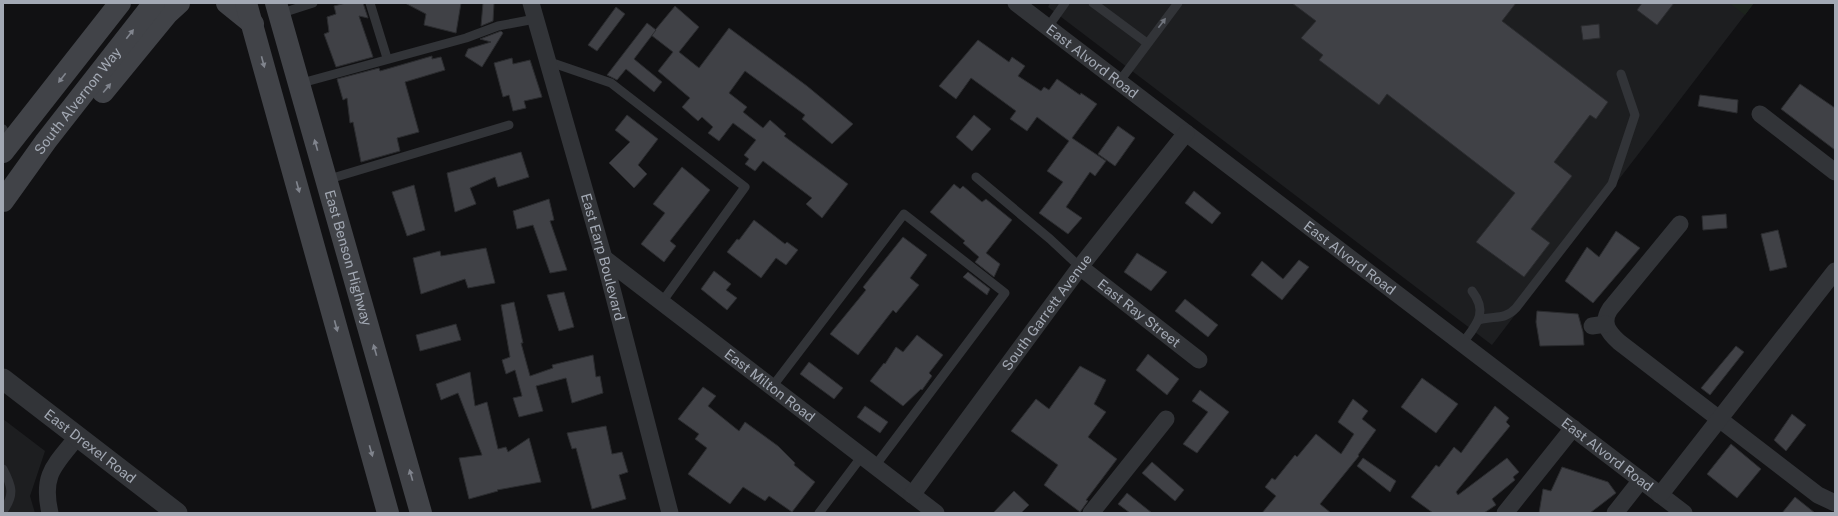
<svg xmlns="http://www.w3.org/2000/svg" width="1838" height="516" viewBox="0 0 1838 516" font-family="'Public Sans',sans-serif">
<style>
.built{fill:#1d1e20}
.green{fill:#1c231c}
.building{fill:#404146;stroke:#2b2c2f}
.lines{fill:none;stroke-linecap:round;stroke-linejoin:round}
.service{stroke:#323438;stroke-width:9}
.minor{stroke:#323438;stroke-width:17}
.tertiary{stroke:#323438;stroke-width:21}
.secondary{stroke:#414348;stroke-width:22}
.oneway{fill:#70747c}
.oneway2{fill:#81858e}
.labels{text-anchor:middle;stroke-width:4;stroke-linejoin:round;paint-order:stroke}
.street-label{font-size:14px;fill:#a3a9b4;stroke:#0c0d0e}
</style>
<rect width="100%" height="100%" fill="#111113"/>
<g class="built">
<path d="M1050,3H1754L1492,345L1048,7Z"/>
<path d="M3,419L45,451L30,496L35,513H3Z"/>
</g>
<path class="green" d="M1729,3H1754L1745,15Z"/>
<g class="building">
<path d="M346,3H363L368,18L359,16L373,57L336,67L324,34L329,32L327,17L336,14L334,6Z"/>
<path d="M405,3H461L456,33L424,25L426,14Z"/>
<path d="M483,3H494L493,21L481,26Z"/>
<path d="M1292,3H1516L1502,21L1608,102L1596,119L1590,115L1554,162L1572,176L1531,229L1550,243L1524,277L1476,242L1515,193L1387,94L1379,105L1319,60L1323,55L1301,38L1316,21Z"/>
<path d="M1642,3H1674L1657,25L1637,10Z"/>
<path d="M675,6L699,27L679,52L699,68L729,28L807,86L853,124L832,144L802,119L805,115L745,71L729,93L747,107L743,112L763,128L770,120L786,134L784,136L848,184L822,218L806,204L812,198L763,161L755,171L745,164L749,159L744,155L756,140L733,123L719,141L708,133L713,127L702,117L698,121L682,107L690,98L658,71L673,52L651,35Z"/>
<path d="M616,7L625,14L597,51L588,45Z"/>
<path d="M647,23L656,30L634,59L662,82L654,92L626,69L617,80L607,75Z"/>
<path d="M1599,24L1600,38L1583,40L1581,26Z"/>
<path d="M501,31L503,33L482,67L465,56L468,49L491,42L480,39Z"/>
<path d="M978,40L1009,62L1012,57L1025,66L1018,76L1041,91L1044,87L1049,90L1057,79L1080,95L1081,93L1097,104L1072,138L1106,161L1095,176L1090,172L1066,207L1082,218L1068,234L1039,213L1063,182L1047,171L1069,141L1037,117L1027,131L1010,119L1016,111L971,78L956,99L939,86Z"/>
<path d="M432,56V59L441,57L445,70L405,82L419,132L397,138L400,151L361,162L353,122L350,123L347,98L343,100L337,79L379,68L380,71Z"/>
<path d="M512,58L513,64L530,60L542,97L524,101L526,108L513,111L509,95L503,97L494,63Z"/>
<path d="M1800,84L1835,108V150L1781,109Z"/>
<path d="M1700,95L1738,100L1737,113L1698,106Z"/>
<path d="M627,115L658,139L638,165L647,174L634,188L609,163L630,142L615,130Z"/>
<path d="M974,115L991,129L972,151L956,137Z"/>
<path d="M1118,126L1135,138L1115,166L1098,154Z"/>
<path d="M521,152L529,177L498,187L495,177L470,188L476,204L455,212L447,173Z"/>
<path d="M682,167L710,190L670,241L676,246L664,262L641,244L665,213L653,204Z"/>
<path d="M954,184L960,189L963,186L982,202L986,199L1012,220L986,253L1000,264L994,277L975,262L979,257L963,243L965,241L930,212Z"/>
<path d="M414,185L425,230L407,236L392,192Z"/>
<path d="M1194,191L1221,213L1212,224L1185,203Z"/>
<path d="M549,199L554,220L550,221L567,270L550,273L533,225L517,229L513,211Z"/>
<path d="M1726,214L1727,228L1703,230L1702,216Z"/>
<path d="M754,220L785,244L787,242L798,250L786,265L776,258L761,278L727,252L737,239L739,240Z"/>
<path d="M1778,230L1787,267L1770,271L1761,234Z"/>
<path d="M1616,231L1640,248L1593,303L1565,281L1587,247L1599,257Z"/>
<path d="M903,237L927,255L910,278L919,285L896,313L893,310L858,355L830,334L866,290L863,287Z"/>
<path d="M486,248L495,283L468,288L465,279L421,294L413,258L440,251L441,256Z"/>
<path d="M1137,253L1167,272L1151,291L1124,272Z"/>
<path d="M1299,260L1309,267L1282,300L1251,275L1262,261L1283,279Z"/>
<path d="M714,271L731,284L726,290L737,298L727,310L701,289Z"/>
<path d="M968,272L990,289L987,295L963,277Z"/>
<path d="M564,292L574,327L559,331L547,295Z"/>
<path d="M1185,299L1218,325L1208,337L1175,311Z"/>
<path d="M514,302L523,343H521L530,376L553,368L552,365L593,355L596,377L600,376L603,393L572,403L566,378L536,386L543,411L519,417L513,398L522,396L515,370L506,374L502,360L510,357L501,305Z"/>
<path d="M1537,311L1578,314L1583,332L1584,345L1540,346L1536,322Z"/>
<path d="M456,324L461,340L420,351L416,335Z"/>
<path d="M917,335L943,355L929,373L932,376L922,390L921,389L903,406L870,381L884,363L885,364L896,347L903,352Z"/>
<path d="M1736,346L1744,352L1710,395L1701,388Z"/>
<path d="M1148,354L1179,379L1167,395L1136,370Z"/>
<path d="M809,362L843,388L834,399L800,374Z"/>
<path d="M1080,366L1106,380L1094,404L1106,412L1088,437L1117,459L1086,500L1088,501L1080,512L1044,485L1058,465L1011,431L1036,399L1049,409Z"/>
<path d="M470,372L475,406L487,402L498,449L506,447L508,452L529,438L541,482L497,490L498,491L469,499L459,458L482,455L458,393L441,400L436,384Z"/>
<path d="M1422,378L1458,404L1436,433L1401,407Z"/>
<path d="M703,387L716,396L708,406L739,431L745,422L778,446L795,463L794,465L815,482L792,512L769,496L765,501L743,487L730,504L688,474L707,448L695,439L699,434L678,419Z"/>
<path d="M1200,390L1229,412L1197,453L1183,444L1208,412L1192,401Z"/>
<path d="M1353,399L1368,411L1362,419L1376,430L1358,455L1359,456L1320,504L1331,513H1262L1276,496L1265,487L1272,478L1275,480L1295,455L1297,457L1316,434L1341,454L1354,434L1338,422Z"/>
<path d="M865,406L888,422L880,433L857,417Z"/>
<path d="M1495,406L1509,418L1506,422L1510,426L1456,492L1458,495L1507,458L1519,472L1513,477L1515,480L1492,499L1496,505L1484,513H1433L1411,497L1436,465L1439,467L1454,447L1461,453Z"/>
<path d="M1792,414L1806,425L1786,451L1774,440Z"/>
<path d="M606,426L612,454L622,452L628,472L619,475L626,499L592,509L576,448L572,449L567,433Z"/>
<path d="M1731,444L1761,469L1737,498L1707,474Z"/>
<path d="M1363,458L1396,481L1390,492L1357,466Z"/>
<path d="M1152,462L1184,490L1175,501L1142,473Z"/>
<path d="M1562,467L1608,482L1616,493L1590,513H1539L1543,489L1551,491Z"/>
<path d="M1014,491L1029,505L1021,513H993Z"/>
<path d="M1127,493L1152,513H1130L1118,504Z"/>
<path d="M1795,497L1815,513H1782Z"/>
</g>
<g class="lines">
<g class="service">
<path d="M370,3L387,58"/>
<path d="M1093,3L1147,43"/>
<path d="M279,14L313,3"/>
<path d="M1048,27L1065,3"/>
<path d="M547,61L611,83L745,187L662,302"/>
<path d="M1119,82L1178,3"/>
<path d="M298,84L466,38L498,26L535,19"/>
<path d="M3,129L11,142"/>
<path d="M976,177L1050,239L1080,267"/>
<path d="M326,180L509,125"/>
<path d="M1479,320C1494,315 1504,321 1516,308L1612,184L1635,115L1621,74"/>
<path d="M1462,344C1476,325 1489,313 1472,291"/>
<path d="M772,387L904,214L1005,293L875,466"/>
<path d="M3,469C12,486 15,495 3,511"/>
<path d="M819,513L862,456"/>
</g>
<g class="minor">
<path id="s1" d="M531,3L604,258L670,513"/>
<path id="s2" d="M1016,3L1684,513"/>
<path d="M1760,114L1835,172"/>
<path d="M1680,224L1610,309C1601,323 1608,332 1619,342L1818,495L1835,503"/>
<path id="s3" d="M604,258L936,513"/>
<path id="s4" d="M1080,267L1199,360"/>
<path d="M1592,326L1606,324"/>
<path id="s5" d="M912,495L1080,267L1186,133"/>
<path d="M1660,495L1835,271"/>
<path d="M50,513C41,474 55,465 78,436"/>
<path d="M1091,513L1166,419"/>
<path d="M1505,513L1573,428"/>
<path d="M1615,513L1641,480"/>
</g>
<path class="tertiary" id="s6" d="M3,379L177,513"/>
<g class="secondary">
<path d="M227,3L253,24"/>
<path d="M246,3L388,513"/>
<path id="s7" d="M276,3L421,513"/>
<path d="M103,92L167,14L179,3"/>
<path d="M3,152L120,3"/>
<path id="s8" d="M3,201L46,141L154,3"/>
</g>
</g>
<defs><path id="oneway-solid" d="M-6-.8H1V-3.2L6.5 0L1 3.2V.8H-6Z"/></defs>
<use class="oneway" href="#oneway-solid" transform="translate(1162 23) rotate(-53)"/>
<g class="oneway2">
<use href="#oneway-solid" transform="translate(130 34) rotate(-52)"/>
<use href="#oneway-solid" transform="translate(263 62) rotate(75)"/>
<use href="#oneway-solid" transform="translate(62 78) rotate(128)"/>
<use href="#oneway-solid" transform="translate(107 88) rotate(-50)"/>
<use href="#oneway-solid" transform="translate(316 145) rotate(-106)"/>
<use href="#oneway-solid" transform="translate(298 187) rotate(75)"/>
<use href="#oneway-solid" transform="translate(336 326) rotate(75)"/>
<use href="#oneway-solid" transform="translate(375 350) rotate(-106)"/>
<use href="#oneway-solid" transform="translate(371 451) rotate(74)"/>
<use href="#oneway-solid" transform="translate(411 475) rotate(-106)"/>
</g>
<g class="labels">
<g class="street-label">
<text dy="5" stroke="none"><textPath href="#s2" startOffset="96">East Alvord Road</textPath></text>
<text dy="5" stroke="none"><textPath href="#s8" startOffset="125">South Alvernon Way</textPath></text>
<text dy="5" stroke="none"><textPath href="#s1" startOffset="264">East Earp Boulevard</textPath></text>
<text dy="5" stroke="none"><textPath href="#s7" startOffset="265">East Benson Highway</textPath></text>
<text dy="5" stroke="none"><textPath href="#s2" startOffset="420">East Alvord Road</textPath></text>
<text dy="5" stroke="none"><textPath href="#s5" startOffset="227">South Garrett Avenue</textPath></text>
<text dy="5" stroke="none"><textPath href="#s4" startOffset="75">East Ray Street</textPath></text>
<text dy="5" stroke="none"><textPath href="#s3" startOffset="209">East Milton Road</textPath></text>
<text dy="5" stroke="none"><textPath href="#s6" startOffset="110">East Drexel Road</textPath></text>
<text dy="5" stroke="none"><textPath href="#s2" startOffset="744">East Alvord Road</textPath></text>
</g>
</g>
<rect width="1838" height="516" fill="none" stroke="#a3a9b4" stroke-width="8"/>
</svg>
